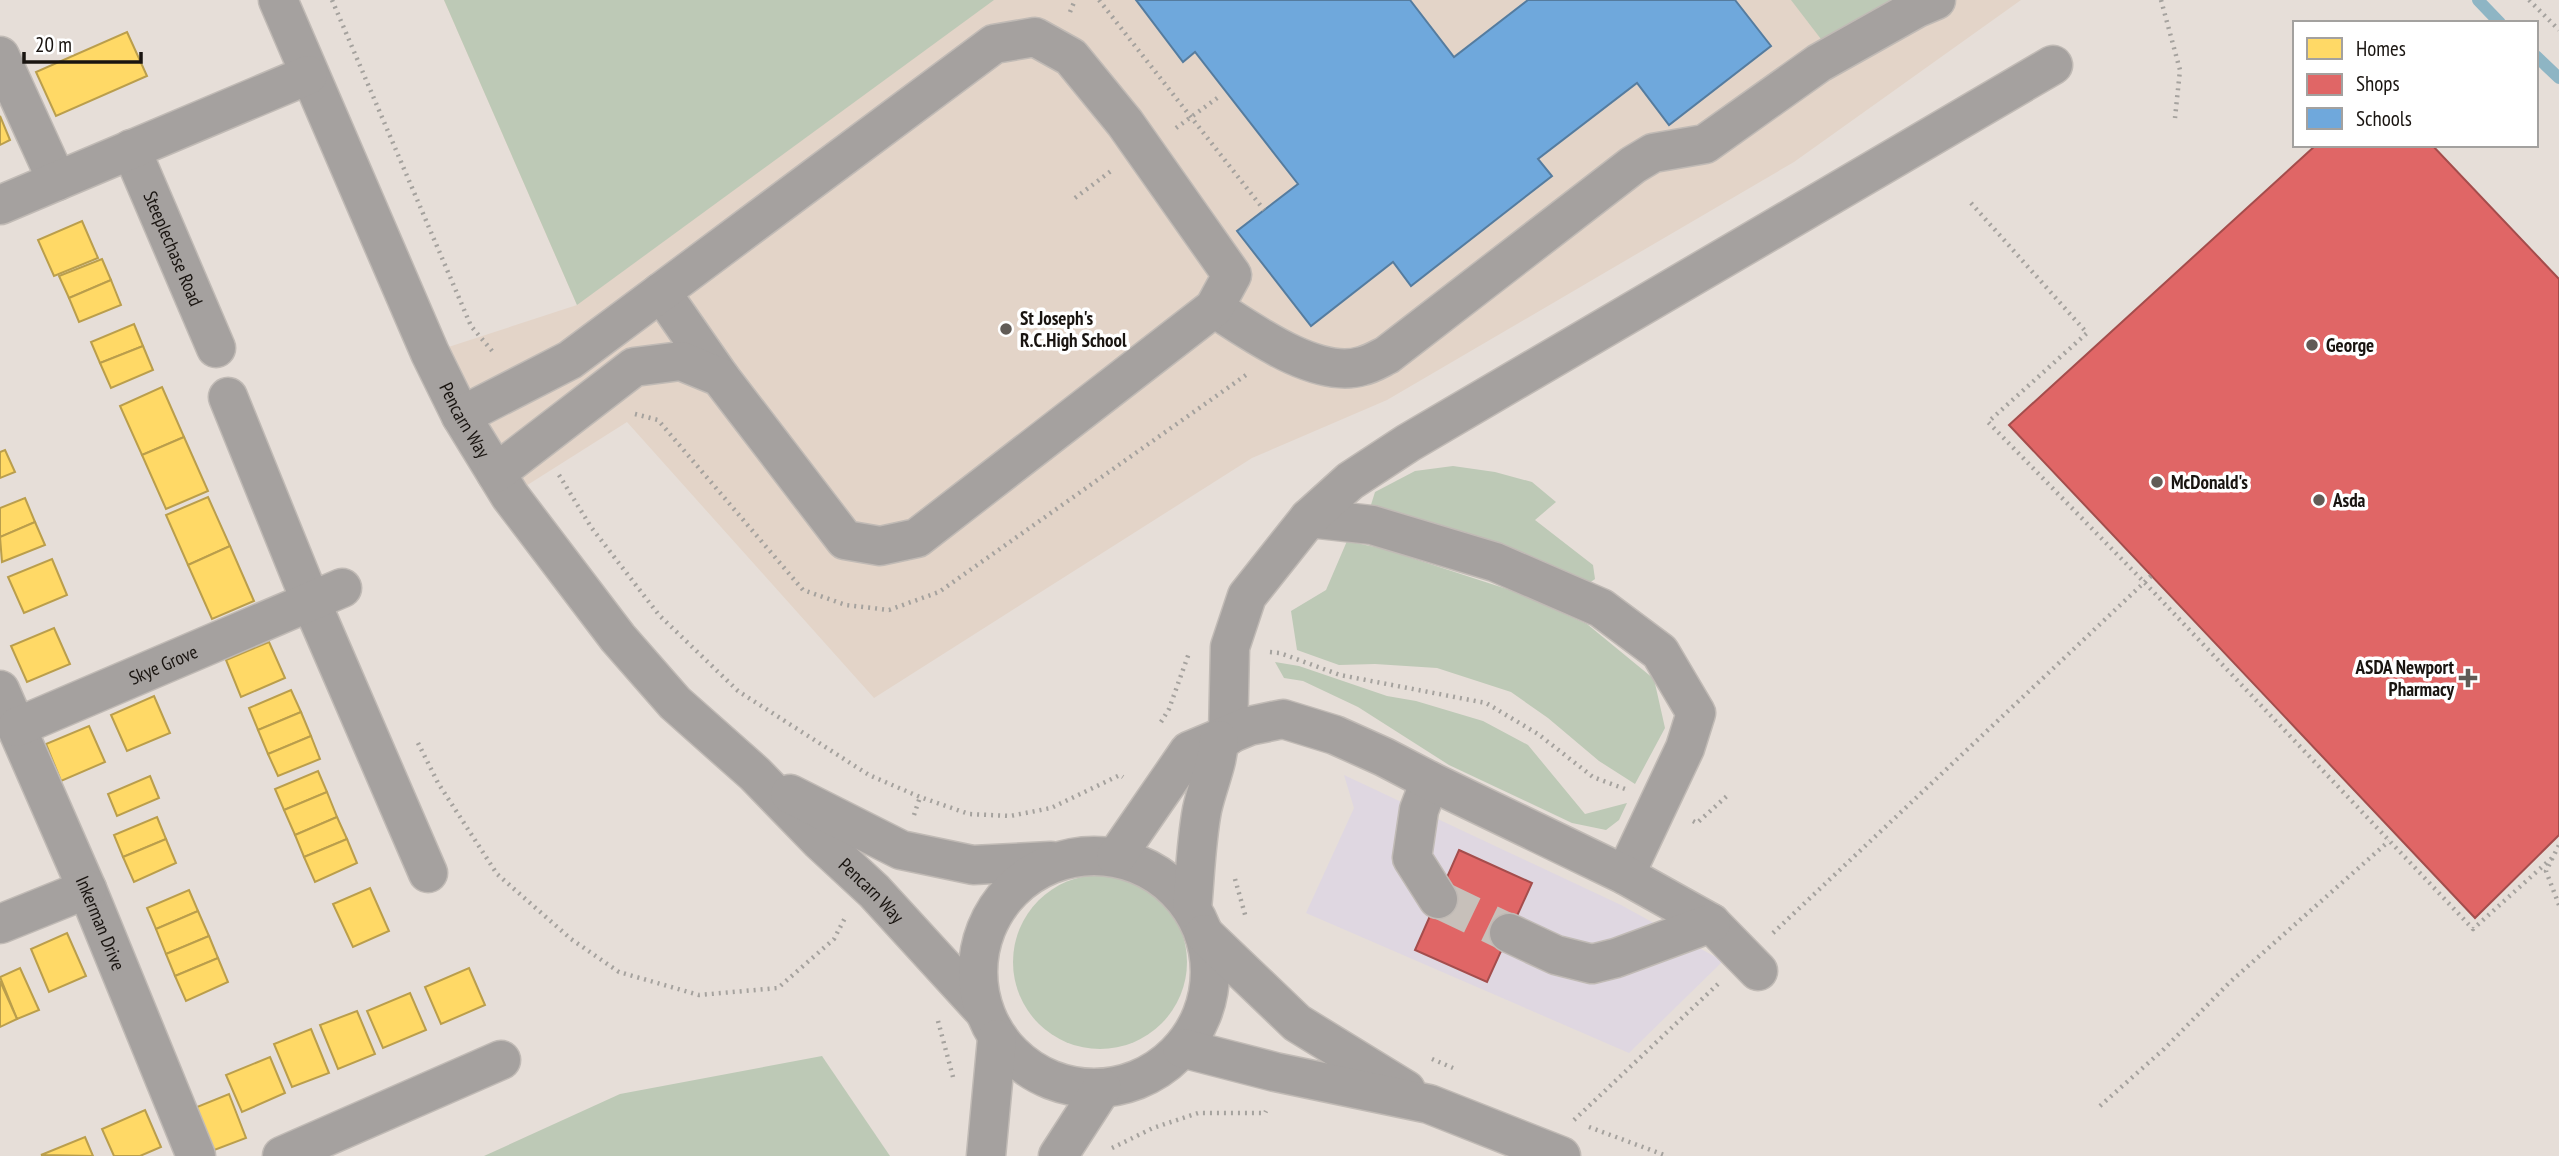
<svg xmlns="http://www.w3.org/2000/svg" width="2559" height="1156" viewBox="0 0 2559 1156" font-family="'PT Sans Narrow',sans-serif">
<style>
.commercial{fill:#dfd7e1}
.built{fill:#e3d4c8}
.green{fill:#bdc9b6}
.homes{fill:#ffd966;stroke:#ba9e4c;stroke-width:2}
.shops{fill:#e06666;stroke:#a44d4c;stroke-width:2}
.schools{fill:#6fa8dc;stroke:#557c9f;stroke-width:2}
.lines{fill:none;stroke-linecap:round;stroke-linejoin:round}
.stream{stroke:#8eb5c4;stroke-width:12}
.minor-tunnel{stroke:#c7c0ba;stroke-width:38;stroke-dasharray:38 19;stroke-linecap:butt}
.minor-casing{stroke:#c0bab5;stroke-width:41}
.path{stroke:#a5a29e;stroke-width:4.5;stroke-dasharray:2 5;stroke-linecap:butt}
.minor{stroke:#a5a19f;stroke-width:38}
.poi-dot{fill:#615b56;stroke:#fff;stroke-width:2.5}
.labels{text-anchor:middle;stroke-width:7;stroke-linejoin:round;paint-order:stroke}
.street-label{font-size:19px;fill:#191410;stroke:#fff}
.poi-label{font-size:19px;font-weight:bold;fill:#191410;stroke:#fff;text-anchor:start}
</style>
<rect width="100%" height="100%" fill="#e6ded8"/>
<path class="commercial" d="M1344,775L1621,905L1723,961L1629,1053L1306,913L1354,808Z"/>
<path class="built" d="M444,0H2021L1794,162L1387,400L1252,458L874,698L627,422L510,496L430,353L577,305Z"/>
<g class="green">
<path d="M444,0H994L577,305Z"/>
<path d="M1791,0H1916L1837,60Z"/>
<path d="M1453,466L1495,472L1532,482L1556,502L1535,520L1593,565L1595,579L1585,586L1370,508L1375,492L1415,471Z"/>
<path d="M1347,541L1384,549L1513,591L1587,624L1654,679L1665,728L1635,784L1599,761L1548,718L1511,692L1437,668L1375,664L1339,665L1297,650L1291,611L1326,590Z"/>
<path d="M1275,662L1299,666L1387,696L1416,701L1483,721L1528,745L1585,814L1627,803L1619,820L1606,830L1572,823L1449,765L1358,707L1303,681L1284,678Z"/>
<circle cx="1100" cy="962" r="87"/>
<path d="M822,1056L890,1156H484L620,1094Z"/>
</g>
<g class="homes">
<path d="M127,32L147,76L56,116L36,72Z"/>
<path d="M0,116L10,140L0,145Z"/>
<path d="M82,221L98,258L54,276L38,240Z"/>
<path d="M102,259L111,280L69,298L59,276Z"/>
<path d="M111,280L121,305L79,322L69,298Z"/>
<path d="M134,324L143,346L100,363L91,342Z"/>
<path d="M143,346L153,370L111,388L100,363Z"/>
<path d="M162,387L184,437L142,455L120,406Z"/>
<path d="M184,437L208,491L166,509L142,455Z"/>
<path d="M5,450L15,472L0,478V452Z"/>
<path d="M208,497L230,546L188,565L166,515Z"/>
<path d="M25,498L35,522L0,537V508Z"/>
<path d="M35,522L45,545L2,562L0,537Z"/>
<path d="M230,546L254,601L212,619L188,565Z"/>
<path d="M52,559L67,595L24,613L8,577Z"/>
<path d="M54,628L70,664L27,682L11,646Z"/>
<path d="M269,642L285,678L241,697L226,660Z"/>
<path d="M291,690L301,712L258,730L249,708Z"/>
<path d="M154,696L170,733L127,751L111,715Z"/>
<path d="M301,712L311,736L268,754L258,730Z"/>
<path d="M89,726L105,762L61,781L46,744Z"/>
<path d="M311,736L320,759L278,776L268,754Z"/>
<path d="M318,771L327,792L284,810L275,789Z"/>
<path d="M150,776L159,798L117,816L108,794Z"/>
<path d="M327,792L337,817L295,835L284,810Z"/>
<path d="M157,817L166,839L123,857L114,835Z"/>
<path d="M337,817L347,839L304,857L295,835Z"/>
<path d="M166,839L176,863L134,882L123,857Z"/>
<path d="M347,839L357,863L315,882L304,857Z"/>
<path d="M370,888L389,931L353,947L333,904Z"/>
<path d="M189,890L198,911L156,929L147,908Z"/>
<path d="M198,911L209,936L166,954L156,929Z"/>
<path d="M67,933L86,976L49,992L31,949Z"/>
<path d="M209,936L218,958L175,976L166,954Z"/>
<path d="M218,958L228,982L186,1001L175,976Z"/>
<path d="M20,968L39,1010L17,1019L0,977Z"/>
<path d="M469,968L485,1005L441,1024L425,987Z"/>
<path d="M0,981L17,1019L0,1027Z"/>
<path d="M410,993L426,1030L383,1048L367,1011Z"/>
<path d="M357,1011L375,1054L338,1069L320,1025Z"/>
<path d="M311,1029L329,1073L292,1087L274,1044Z"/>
<path d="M270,1057L285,1093L242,1112L226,1075Z"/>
<path d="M229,1094L246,1138L209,1152L192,1109Z"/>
<path d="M145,1110L161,1147L140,1156H114L102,1129Z"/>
<path d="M85,1137L93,1156L41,1155Z"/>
</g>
<g class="shops">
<path d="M2316,145H2432L2559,279V835L2475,918L2009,425Z"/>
<path d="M1459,850L1532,883L1487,982L1415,950Z"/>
</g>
<path class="schools" d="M1136,0H1410L1454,57L1528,0H1735L1771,46L1669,125L1637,83L1538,159L1552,176L1411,286L1393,262L1311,326L1237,231L1298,184L1195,52L1183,62Z"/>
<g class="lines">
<g class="stream">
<path d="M2478,0L2500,23"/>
<path d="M2536,56L2559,78"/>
</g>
<path class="minor-tunnel" d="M1438,899L1509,933"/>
<defs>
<g id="minor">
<path id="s1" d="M278,0L430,353L461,416L510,496L618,638L675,703L755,774L820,841L874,891L983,1010"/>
<path d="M0,56L57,181"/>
<path id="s2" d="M131,149L216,348"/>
<path d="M0,205L308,75"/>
<path d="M661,292L720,377"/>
<path d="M1214,308C1250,331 1317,380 1362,366C1371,364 1379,359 1387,355L1633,165L1653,153L1705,144L1819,63L1917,8L1936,0"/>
<path d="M228,397L311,602L428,873"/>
<path d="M461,416L570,360L994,44L1035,37L1071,57L1125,123L1232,275L1214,308L917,538L880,546L845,540L720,377L681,361L634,367L496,473"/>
<path d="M1309,518L1372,525L1495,562L1601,608L1660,652L1696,713L1685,748L1625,875"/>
<path id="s3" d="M0,690L87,889L196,1156"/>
<path id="s4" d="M17,727L342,588"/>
<path d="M1228,736L1230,647L1247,596L1309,518L1350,481L1408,443L2053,65"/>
<path d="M1430,781L1419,810L1412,858L1438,899"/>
<path d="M790,794L901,850L973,865L1051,861"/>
<circle cx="1094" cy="972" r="116"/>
<path d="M1116,857L1189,751L1249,726L1283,719L1335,735L1384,757L1430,781L1625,875L1711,923L1758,971"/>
<path d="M1192,909C1195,876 1196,842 1202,810C1207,786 1218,764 1219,740"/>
<path d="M0,924L87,889"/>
<path d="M1509,933L1556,955L1592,964L1616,958L1711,923"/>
<path d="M1204,934L1297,1023L1406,1090"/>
<path d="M1182,1048L1275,1072L1429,1104L1561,1156"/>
<path d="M282,1156L501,1060"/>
<path d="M986,1156L997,1039"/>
<path d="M1058,1156L1102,1088"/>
</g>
</defs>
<use href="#minor" class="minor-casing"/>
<g class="path">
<path d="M332,0L471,326L493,352H496"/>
<path d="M1099,0L1264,210"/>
<path d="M2161,0L2180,70L2175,118"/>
<path d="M2529,0L2559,30"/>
<path d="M1070,12L1075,0"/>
<path d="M1176,128L1220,96"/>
<path d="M1075,198L1111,171"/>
<path d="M1971,203L2087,333L1988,422L2144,582L2473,929L2553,857"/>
<path d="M635,414L658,420L803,590L846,605L889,610L939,592L1246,375"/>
<path d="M559,475L591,527L659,615L738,691L869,775L920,797L969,814L1010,816L1051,808L1120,775L1123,777"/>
<path d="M1270,652L1280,653L1340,675L1486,703L1538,734L1593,777L1625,789"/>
<path d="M1161,722L1169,709L1189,653"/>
<path d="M418,743L438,783L497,874L571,939L619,972L699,995L778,988L834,939L846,916"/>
<path d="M914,815L920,797"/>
<path d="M1693,821L1697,823L1728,795"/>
<path d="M1235,879L1246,918"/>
<path d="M2559,905L2546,871L2559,845"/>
<path d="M1773,933L2151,576"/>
<path d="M938,1021L953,1077"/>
<path d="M1432,1059L1453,1068"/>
<path d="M2100,1106L2164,1049L2230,982L2389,841"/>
<path d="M1574,1120L1718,984"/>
<path d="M1589,1127L1667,1156"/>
<path d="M1112,1148L1153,1128L1198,1113H1265L1266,1111"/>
</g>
<use href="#minor" class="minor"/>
</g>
<g class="poi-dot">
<circle cx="1006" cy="329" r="7"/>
<circle cx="2312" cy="345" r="7"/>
<circle cx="2157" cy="482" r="7"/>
<circle cx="2319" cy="500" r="7"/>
<path d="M2464.5 667.5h7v7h7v7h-7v7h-7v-7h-7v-7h7z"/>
</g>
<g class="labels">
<g class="street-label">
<text dy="7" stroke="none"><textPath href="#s2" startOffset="108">Steeplechase Road</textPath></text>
<text dy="7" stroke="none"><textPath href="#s1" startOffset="460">Pencarn Way</textPath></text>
<text dy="7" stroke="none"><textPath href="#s4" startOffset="159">Skye Grove</textPath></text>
<text dy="7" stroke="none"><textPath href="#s1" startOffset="1085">Pencarn Way</textPath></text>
<text dy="7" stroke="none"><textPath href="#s3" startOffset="254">Inkerman Drive</textPath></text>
</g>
<g class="poi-label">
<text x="1020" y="325">St Joseph's<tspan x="1020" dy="22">R.C.High School</tspan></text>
<text x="2326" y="352">George</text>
<text x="2171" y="489">McDonald's</text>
<text x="2333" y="507">Asda</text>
<text x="2454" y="674" text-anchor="end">ASDA Newport<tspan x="2454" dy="22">Pharmacy</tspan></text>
</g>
</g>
<rect x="2293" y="21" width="245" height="126" fill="#ffffff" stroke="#a3a19f" stroke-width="2"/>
<rect x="2307" y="38" width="35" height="21" fill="#ffd966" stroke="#a3a19f" stroke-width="2"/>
<text x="2356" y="56" font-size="21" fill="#191410">Homes</text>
<rect x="2307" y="74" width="35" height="21" fill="#e06666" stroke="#a3a19f" stroke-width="2"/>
<text x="2356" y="91" font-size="21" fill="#191410">Shops</text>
<rect x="2307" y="108" width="35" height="21" fill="#6fa8dc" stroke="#a3a19f" stroke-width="2"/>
<text x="2356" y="126" font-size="21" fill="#191410">Schools</text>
<path d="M24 52v10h117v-10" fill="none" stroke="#191410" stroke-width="3.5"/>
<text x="35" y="52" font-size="21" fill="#191410" stroke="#ffffff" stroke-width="5" paint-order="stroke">20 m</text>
</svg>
